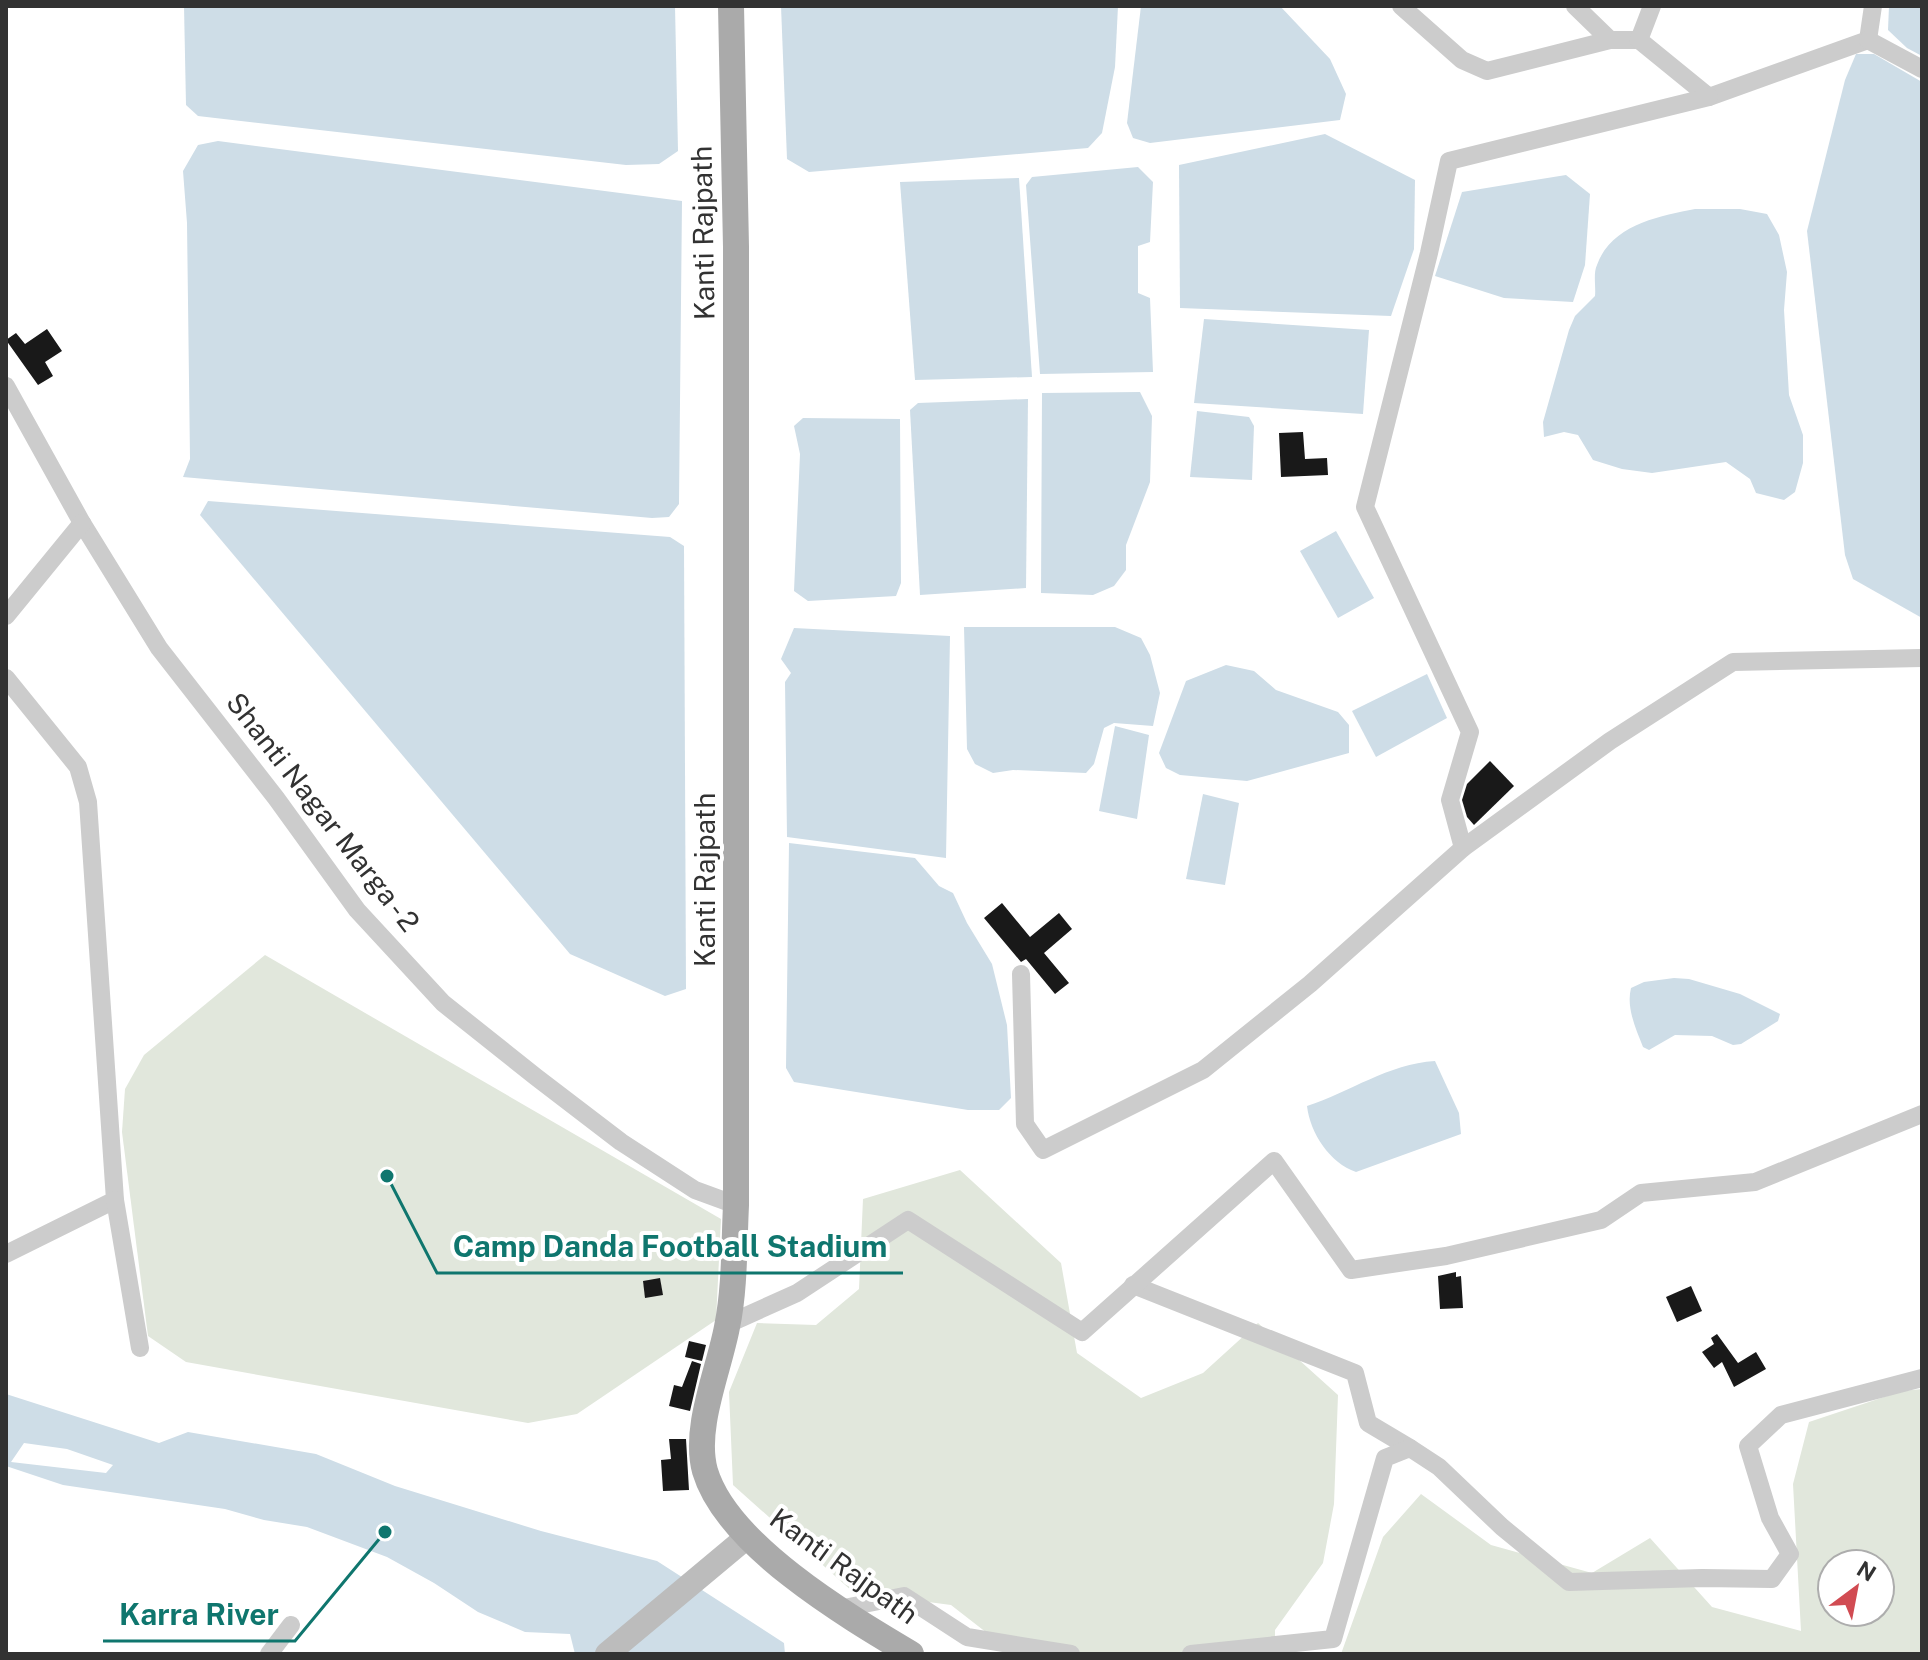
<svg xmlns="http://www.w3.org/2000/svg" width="1928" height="1660" viewBox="0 0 1928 1660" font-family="'Public Sans',sans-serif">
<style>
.green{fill:#e1e7dc;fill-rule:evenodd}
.water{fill:#cedde7;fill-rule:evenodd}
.building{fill:#191919}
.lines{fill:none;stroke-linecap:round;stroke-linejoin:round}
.street{stroke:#ccc;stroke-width:18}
.secondary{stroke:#bcbcbc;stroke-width:24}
.primary{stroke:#aaa;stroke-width:26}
.labels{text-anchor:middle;stroke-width:8;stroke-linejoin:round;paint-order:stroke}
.street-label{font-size:28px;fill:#323232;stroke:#fff}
.leader{fill:none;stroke:#0f766e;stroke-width:3}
.callout-dot{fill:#0f766e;stroke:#fff;stroke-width:3}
.callout-label{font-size:30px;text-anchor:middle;font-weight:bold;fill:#0f766e;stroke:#fff;stroke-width:8;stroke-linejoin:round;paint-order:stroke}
</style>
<rect width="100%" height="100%" fill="#fff"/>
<g class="green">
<path d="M265,955L721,1219L716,1320L577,1414L528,1423L186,1362L148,1336L122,1132L125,1089L144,1055Z"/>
<path d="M960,1170L1061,1263L1077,1353L1141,1398L1203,1373L1258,1323L1338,1395L1334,1504L1323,1563L1275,1630V1654H1014L951,1605L853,1592L733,1485L729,1392L757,1323L816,1325L859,1289L863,1199Z"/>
<path d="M1922,1389V1654H1341L1383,1537L1421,1494L1491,1545L1592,1573L1650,1538L1712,1607L1801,1631L1793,1484L1809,1422L1902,1391ZM1832,1564H1880V1612H1832Z"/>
</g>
<g class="water">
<path d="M184,6H675L678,151L659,164L626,165L198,116L186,105Z"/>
<path d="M781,6H1118L1115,67L1102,133L1088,148L809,172L787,159Z"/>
<path d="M1141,6H1280L1330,59L1346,94L1340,120L1150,143L1133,138L1127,123Z"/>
<path d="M1889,6H1922V56L1907,48L1888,30Z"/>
<path d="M1856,54H1874L1922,82V618L1853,579L1845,555L1807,231L1845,80Z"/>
<path d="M1325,134L1415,180L1414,249L1391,316L1180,308L1179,165Z"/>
<path d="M218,141L682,201L679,504L669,517L652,518L183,477L190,459L187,223L183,171L198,145Z"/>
<path d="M1138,167L1153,182L1150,242L1138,246V293L1150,298L1153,372L1040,374L1026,185L1032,177Z"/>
<path d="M1566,175L1590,194L1585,265L1573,302L1504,298L1435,276L1462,192Z"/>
<path d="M1019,178L1032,377L915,380L900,182Z"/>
<path d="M1695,209H1740L1767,214L1779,235L1787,272L1784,310L1789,395L1803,435V463L1795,492L1784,500L1756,493L1750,479L1726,462L1652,473L1622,469L1593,460L1578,435L1564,432L1544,437L1543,422L1569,330L1575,316L1595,296C1596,287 1593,273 1597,265C1611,225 1659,216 1695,209Z"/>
<path d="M1204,319L1369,330L1363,414L1194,403Z"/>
<path d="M1140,392L1152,416L1150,482L1126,545V570L1114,586L1093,595L1041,593L1042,393Z"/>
<path d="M1028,399L1026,588L920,595L910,410L918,403Z"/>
<path d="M1197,411L1249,417L1254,426L1252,480L1190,477Z"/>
<path d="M803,418L900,419L901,583L896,596L808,601L794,591L800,454L794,426Z"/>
<path d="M208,501L670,537L684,546L686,989L665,996L570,954L200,515Z"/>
<path d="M1336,531L1374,598L1338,618L1300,551Z"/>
<path d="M964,627H1115L1141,638L1150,655L1160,693L1153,726L1114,723L1104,728L1094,764L1086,773L1013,770L993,773L975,764L967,749Z"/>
<path d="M794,628L950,636L946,858L787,837L785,682L791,673L781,659Z"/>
<path d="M1226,665L1254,671L1276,690L1338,712L1349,725V753L1247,781L1180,775L1166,768L1159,753L1186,681Z"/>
<path d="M1427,674L1447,718L1376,757L1352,711Z"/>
<path d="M1115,726L1149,735L1137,819L1099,811Z"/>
<path d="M1203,794L1239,803L1225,885L1186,879Z"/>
<path d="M789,843L915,858L939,886L953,893L967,923L992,964L1007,1025L1011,1098L999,1110H968L794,1082L786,1068Z"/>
<path d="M1674,978L1689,979L1740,994L1780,1014L1778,1021L1741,1044L1733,1045L1712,1036L1675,1035L1649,1050L1643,1047C1636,1029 1626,1008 1631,988L1644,982Z"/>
<path d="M1435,1061L1459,1113L1461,1134L1356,1172C1330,1163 1310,1133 1307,1106C1350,1092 1388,1064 1435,1061Z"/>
<path d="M6,1394L159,1443L188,1432L316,1454L395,1486L541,1531L657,1561L784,1643L785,1654H575L570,1634L525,1632L478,1612L434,1583L387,1557L307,1527L264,1520L225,1509L63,1485L6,1466ZM24,1443L67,1449L113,1465L106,1473L11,1462Z"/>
</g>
<g class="building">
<path d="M47,329L62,351L45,362L53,376L38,385L6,340L16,333L25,344Z"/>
<path d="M1303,432L1305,459L1327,458L1328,475L1281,477L1279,433Z"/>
<path d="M1490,761L1514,786L1474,825L1467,817L1462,800L1467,784Z"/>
<path d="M1002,903L1030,937L1059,913L1072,929L1044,953L1069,983L1055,994L1026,959L1021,962L984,918Z"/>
<path d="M1456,1272V1277L1461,1276L1463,1308L1440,1309L1438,1276Z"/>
<path d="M660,1278L663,1295L645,1298L643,1281Z"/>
<path d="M1691,1286L1702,1311L1677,1322L1666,1297Z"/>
<path d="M1717,1334L1738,1363L1756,1352L1766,1369L1734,1387L1722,1362L1714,1368L1702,1352L1714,1344L1711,1338Z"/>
<path d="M689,1341L706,1345L702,1361L685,1357Z"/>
<path d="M692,1361L701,1364L690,1411L669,1406L674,1385L682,1387Z"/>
<path d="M669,1439H686L689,1490L663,1491L661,1460L671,1459Z"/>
</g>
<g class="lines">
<g class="street">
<path d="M1401,6L1462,60L1487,71L1610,40"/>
<path d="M1575,6L1610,40H1639"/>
<path d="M1652,6L1639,40L1709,97L1868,40L1873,6"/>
<path d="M1868,40L1922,69"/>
<path d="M6,386L82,523L159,648L276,798L357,910L443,1003L536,1077L621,1142L695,1190L736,1205"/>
<path d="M6,616L82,523"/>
<path d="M6,678L78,767L88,802L115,1200L6,1254"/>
<path d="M1463,848L1450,800L1470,732L1365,507L1429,253L1449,161L1709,97"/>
<path d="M1021,974L1025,1124L1043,1150L1203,1070L1310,984L1463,848L1610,741L1733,662L1922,658"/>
<path d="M115,1200L140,1348"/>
<path d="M1133,1285L1355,1373L1368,1423L1410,1448"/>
<path d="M728,1324L797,1293L908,1220L1082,1332L1274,1161L1351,1270L1446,1256L1601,1220L1641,1193L1755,1182L1922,1114"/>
<path d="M839,1609L904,1596L967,1637L1071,1654"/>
<path d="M269,1654L291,1625"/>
<path d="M1191,1654L1333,1639L1385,1458L1410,1448L1439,1467L1502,1527L1569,1582L1702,1578L1772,1579L1790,1554L1770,1518L1748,1446L1781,1415L1922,1378"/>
</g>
<path class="secondary" d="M607,1654L747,1537"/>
<path class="primary" d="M731,6L736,247V1205C734,1245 735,1288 727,1327C719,1370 693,1428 705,1471C727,1545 847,1616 911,1654"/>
</g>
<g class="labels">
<g class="street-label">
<text transform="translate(703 233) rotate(-91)" y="10">Kanti Rajpath</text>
<text transform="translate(323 812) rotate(52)" y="10">Shanti Nagar Marga - 2</text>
<text transform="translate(705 880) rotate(-90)" y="10">Kanti Rajpath</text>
<text transform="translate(844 1566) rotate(36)" y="10">Kanti Rajpath</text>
</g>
</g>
<path class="leader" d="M387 1176L437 1273H903M385 1532L295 1641H103"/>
<g class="callout-dot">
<circle cx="387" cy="1176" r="8"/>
<circle cx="385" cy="1532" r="8"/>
</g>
<g class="callout-label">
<text x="670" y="1257">Camp Danda Football Stadium</text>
<text x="199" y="1625">Karra River</text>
</g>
<rect width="1928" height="1660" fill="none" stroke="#323232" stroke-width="16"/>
<g transform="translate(1856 1588) rotate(32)"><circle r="38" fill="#ffffff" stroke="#adadad" stroke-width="2"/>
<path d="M0-6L14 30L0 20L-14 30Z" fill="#d14b52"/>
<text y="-12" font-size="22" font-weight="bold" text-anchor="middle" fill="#323232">N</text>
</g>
</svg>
